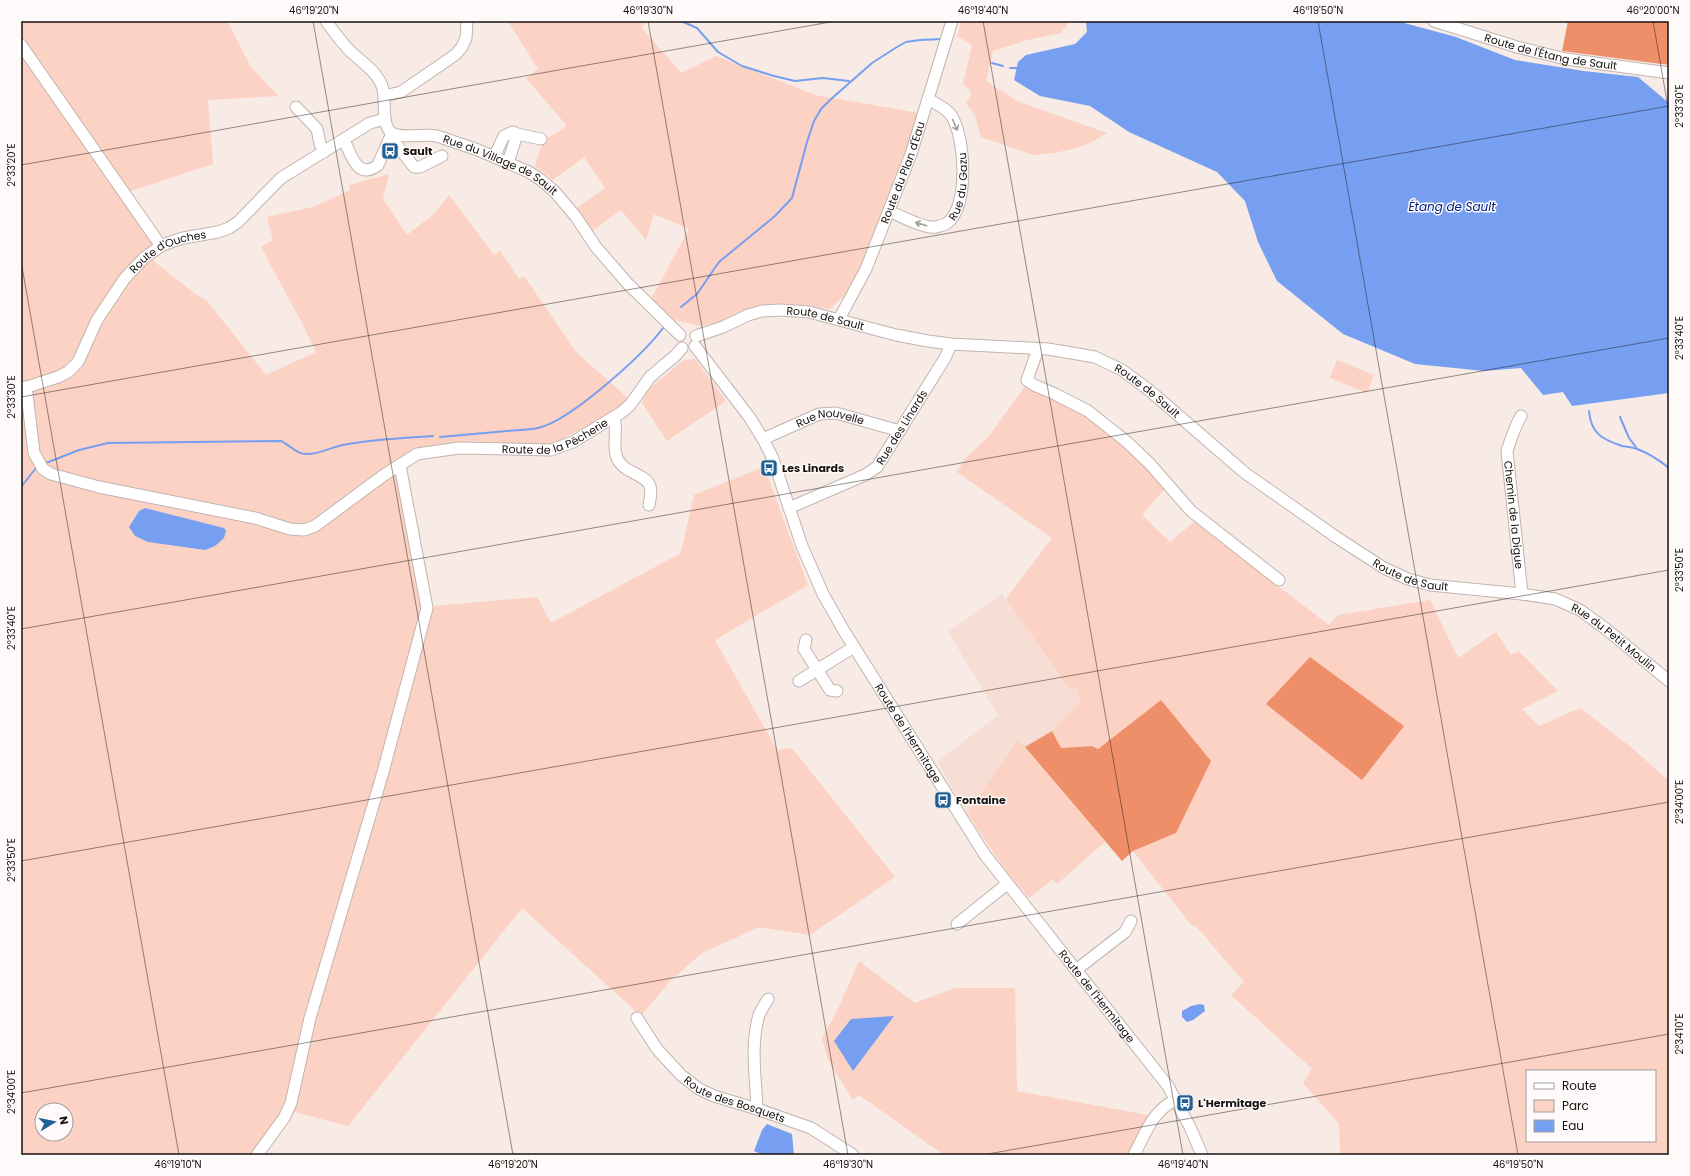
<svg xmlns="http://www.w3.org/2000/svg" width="1690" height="1176" viewBox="0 0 1690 1176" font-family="Poppins,sans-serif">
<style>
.industrial{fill:#f6ded4}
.green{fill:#fbd2c3;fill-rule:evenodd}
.forest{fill:#ef8f69}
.water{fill:#779ff1}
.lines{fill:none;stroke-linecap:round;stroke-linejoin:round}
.stream{stroke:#779ff1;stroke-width:2}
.minor-casing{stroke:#c2b4af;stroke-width:13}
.minor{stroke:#fff;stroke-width:11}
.oneway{stroke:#a2a09f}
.ticks{fill:none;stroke:#16110f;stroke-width:1;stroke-opacity:0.45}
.labels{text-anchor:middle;stroke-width:3;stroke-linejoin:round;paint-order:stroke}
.street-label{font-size:11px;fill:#16110f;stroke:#fdfaf9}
.poi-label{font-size:11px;font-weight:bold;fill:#16110f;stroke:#fdfaf9;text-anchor:start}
.water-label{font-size:12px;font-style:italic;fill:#042582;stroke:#fdfaf9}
.neatline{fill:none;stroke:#16110f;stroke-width:1.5}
.ticks-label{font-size:10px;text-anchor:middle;fill:#16110f}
</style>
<rect width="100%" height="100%" fill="#f8eae4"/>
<path class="industrial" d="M1002,594L1068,688L1077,689L1080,703L1052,731L1025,747L1017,740L967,813L937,762L998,715L948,632Z"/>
<g class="green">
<path d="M21,21H227L251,67L278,96L208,100L213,164L122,194L155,244L145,254L191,291L207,301L266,375L316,352L302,323L261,247L273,240L267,217L313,207L350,190L349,185L389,174L383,199L407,235L434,214L449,195L494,255L500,251L519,279L524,276L576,352L629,399L623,407L549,446L474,441L426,446L402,462L423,607L537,597L551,623L681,553L694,495L764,467L808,585L715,640L777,750L792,748L895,877L810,935L759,927L702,953L671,980L641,1016L522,908L348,1126L295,1112L260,1155H21ZM42,1110H66V1134H42Z"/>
<path d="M508,21H648L641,27L681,73L716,56L815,95L919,113L856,284L830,309L796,305L757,306L723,321L700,326L675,320L651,299L689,229L654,214L646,240L621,210L592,231L576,209L605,188L584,157L553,180L535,166L543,141L567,126L526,78L538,69Z"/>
<path d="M961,21H1070L1061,33L1027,40L993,51L986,81L1017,101L1107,133L1092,142L1076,148L1055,153L1033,155L981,137L975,116L966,103L972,94L969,89L963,84L972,45L957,36Z"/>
<path d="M695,359L726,401L667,441L642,403L646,391L684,360Z"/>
<path d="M1337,360L1374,375L1367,393L1330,378Z"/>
<path d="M1025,386L1091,413L1128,447L1165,488L1142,515L1170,542L1194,522L1329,625L1338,615L1430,600L1458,658L1496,632L1511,655L1519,651L1558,691L1522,709L1539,726L1580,708L1632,748L1669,781V1155H1340L1339,1124L1303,1083L1312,1069L1231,995L1244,982L1195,925L1192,926L1133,851L1176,833L1161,700L1098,749L1092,746L1061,748L1052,731L1080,703L1077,689L1068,688L1006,599L1052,538L957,472L964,460L990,435ZM1527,1071H1655V1141H1527Z"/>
<path d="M1017,740L1025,747L1105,842L1057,884L1053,879L1029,898L1005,870L967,813Z"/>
<path d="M859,961L915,1003L955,988H1015L1017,1091L1148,1115L1128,1155H944L859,1095L853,1100L828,1060L822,1038L838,1009Z"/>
</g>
<g class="forest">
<path d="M1568,21H1669V65L1562,51Z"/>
<path d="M1310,657L1404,726L1362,780L1266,704Z"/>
<path d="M1161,700L1211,761L1176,833L1133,851L1122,861L1025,747L1052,731L1061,748L1092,746L1098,749Z"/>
</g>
<g class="water">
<path d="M1086,21H1397L1456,37L1515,60L1584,71L1638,77L1669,103V393L1572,406L1563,392L1543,395L1521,368L1484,371L1415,364L1343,334L1277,281L1258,242L1245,201L1217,172L1129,132L1090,106L1040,96L1014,80L1018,62L1026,55L1075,44L1087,32Z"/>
<path d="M145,508L224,528L226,531L224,538L215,546L205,550L148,542L135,536L129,527L139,511Z"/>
<path d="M1200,1004L1204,1005L1205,1011L1193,1020L1187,1022L1182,1017V1011L1191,1006Z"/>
<path d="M894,1016L853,1071L834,1041L851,1019Z"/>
<path d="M767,1124L792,1134L794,1155H763L754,1151L762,1130Z"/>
</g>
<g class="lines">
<g class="stream">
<path d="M681,21L697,28L718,52L742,66L774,76L795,81L823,78L849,81"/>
<path d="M992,63L1003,66"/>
<path d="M1010,68H1017"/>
<path d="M681,307L697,294L719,262L775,216L792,198L807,142L814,121L821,109L830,100L872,63L897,47L906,42L920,40L942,39"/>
<path d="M1589,411C1591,433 1601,439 1622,446C1627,447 1633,447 1637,449C1649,453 1659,460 1669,468"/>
<path d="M1620,417L1629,438L1636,447"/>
<path d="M440,437C463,435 485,433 507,431C517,430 528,430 538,428C570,421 643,355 663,328"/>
<path d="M46,463L79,450L108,443L281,441C290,445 297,455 308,454C319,454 332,447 343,445C373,439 403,438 433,436"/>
<path d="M21,487L36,468"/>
</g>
<defs>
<g id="minor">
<path id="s1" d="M326,21C334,32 341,42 351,52C362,62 377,72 382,86C387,98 380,125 392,133C401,139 425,133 437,136L478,150L529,172L541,180L555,192L576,217L596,247L628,284L680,335"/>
<path id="s2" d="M1434,21L1517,47L1566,59L1669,73"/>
<path d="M21,45L161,246"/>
<path d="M384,96L401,92L455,55L462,47L466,38L467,21"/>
<path d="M296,107L317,129L320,144L324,152"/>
<path d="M344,140C351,154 357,181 378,165L392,133"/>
<path d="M389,141L396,144L414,167H420L442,156"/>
<path d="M494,157L504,136L513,132L517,134"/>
<path d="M508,163L517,134L541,139"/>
<path id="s3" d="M889,211C901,216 924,229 936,227C939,226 945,225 947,223C970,207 965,135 951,115C946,108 936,104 928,99"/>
<path id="s4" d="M839,319L866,269L911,154L952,21"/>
<path id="s5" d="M696,336L723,327L748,315L762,311L781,310L809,312L896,335L928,341L951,344L1048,349L1095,357L1122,370L1149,390L1245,473L1336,537L1384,568L1408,579L1430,585L1522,594L1555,599L1580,610L1606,629L1669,681"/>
<path id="s6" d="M695,346L750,418L763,439L773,459L802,546L823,594L844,631L985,855L1168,1086L1190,1127L1202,1155"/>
<path d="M1038,349L1027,380L1034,385L1055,394L1088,411L1127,442L1150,464L1191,511L1279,580"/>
<path id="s7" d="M25,387L27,394L34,453L43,469L51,474L99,487L255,518L290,529L304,530L315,526L384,475L417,454L459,448L551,450L573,442L622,412L630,405L650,377L676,355L682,348"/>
<path id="s8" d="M21,389L58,377L68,372L78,362L97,320L125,278L144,258L161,246L168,243L183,238L218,232L229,228L238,222L281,178L370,123L385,119"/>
<path id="s9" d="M1521,416C1514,428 1511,439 1507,451L1522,594"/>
<path d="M614,417C618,430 612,446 617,458C623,473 646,474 650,486C652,492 650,499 649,505"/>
<path id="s10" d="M763,439L819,414L836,413L900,431"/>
<path id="s11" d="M789,508L865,475L877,467L945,358L951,344"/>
<path d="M806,640L804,649L830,690L837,691"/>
<path d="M799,681L854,647"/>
<path d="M957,924L1007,884"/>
<path d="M1076,970L1125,932L1131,921"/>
<path id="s12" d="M637,1018L657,1049L681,1075L699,1089L714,1096L757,1109L811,1128L853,1155"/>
<path d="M757,1109C756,1079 750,1045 759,1015C761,1010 765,1004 768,999"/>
<path d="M257,1155L284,1118L291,1103L310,1018L383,772L427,608L400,465"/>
<path d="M1134,1155C1146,1132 1152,1112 1176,1099"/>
</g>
</defs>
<use href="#minor" class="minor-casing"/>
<use href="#minor" class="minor"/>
</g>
<defs><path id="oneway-shaft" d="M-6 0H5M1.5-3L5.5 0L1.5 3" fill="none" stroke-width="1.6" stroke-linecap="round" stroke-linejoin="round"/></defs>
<g class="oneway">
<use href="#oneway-shaft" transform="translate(955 125) rotate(67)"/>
<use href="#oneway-shaft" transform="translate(921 224) rotate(-164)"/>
</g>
<path class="ticks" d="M313,21L513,1155M648,21L848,1155M983,21L1183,1155M1318,21L1518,1155M1653,21L1669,113M21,165L836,21M21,261L179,1155M21,397L1669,106M21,629L1669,338M21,861L1669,570M21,1093L1669,802M982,1155L1669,1034"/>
<defs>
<symbol id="bus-square" viewBox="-11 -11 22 22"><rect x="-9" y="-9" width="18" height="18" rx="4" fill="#205e94" stroke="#fdfaf9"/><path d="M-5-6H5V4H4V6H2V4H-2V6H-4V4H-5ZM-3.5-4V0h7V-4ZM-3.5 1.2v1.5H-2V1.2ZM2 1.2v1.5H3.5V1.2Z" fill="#fff"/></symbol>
</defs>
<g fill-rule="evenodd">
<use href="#bus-square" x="380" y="141" width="20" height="20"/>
<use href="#bus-square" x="759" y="458" width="20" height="20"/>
<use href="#bus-square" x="933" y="790" width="20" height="20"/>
<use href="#bus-square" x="1175" y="1093" width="20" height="20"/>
</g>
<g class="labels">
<g class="street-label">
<text dy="4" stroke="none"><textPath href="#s2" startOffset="121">Route de l'Étang de Sault</textPath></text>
<text dy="4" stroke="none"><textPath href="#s1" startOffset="251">Rue du Village de Sault</textPath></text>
<text dy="4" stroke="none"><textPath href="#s4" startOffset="160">Route du Plan d'Eau</textPath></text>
<text dy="4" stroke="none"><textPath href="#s3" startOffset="102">Rue du Gazu</textPath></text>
<text dy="4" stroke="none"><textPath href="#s8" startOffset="213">Route d'Ouches</textPath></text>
<text dy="4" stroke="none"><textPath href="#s5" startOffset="135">Route de Sault</textPath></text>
<text dy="4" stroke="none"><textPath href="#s5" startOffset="471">Route de Sault</textPath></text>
<text dy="4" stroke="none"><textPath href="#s10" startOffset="72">Rue Nouvelle</textPath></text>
<text dy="4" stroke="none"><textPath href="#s11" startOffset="144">Rue des Linards</textPath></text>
<text dy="4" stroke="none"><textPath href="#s7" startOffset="632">Route de la Pêcherie</textPath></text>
<text dy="4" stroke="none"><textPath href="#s9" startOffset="102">Chemin de la Digue</textPath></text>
<text dy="4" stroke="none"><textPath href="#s5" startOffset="795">Route de Sault</textPath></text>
<text dy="4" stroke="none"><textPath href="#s5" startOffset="1013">Rue du Petit Moulin</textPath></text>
<text dy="4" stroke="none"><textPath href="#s6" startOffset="445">Route de l'Hermitage</textPath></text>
<text dy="4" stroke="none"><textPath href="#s6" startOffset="769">Route de l'Hermitage</textPath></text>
<text dy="4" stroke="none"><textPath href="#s12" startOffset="132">Route des Bosquets</textPath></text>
</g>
<g class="poi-label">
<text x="403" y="155">Sault</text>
<text x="782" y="472">Les Linards</text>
<text x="956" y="804">Fontaine</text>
<text x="1198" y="1107">L'Hermitage</text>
</g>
<g class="water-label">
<text x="1452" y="211">Étang de Sault</text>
</g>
</g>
<rect width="1690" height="1176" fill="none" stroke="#fdfaf9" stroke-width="44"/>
<rect x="1526" y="1070" width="130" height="72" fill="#fdfaf9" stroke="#a19d9b"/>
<rect x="1534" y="1083" width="20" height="6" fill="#ffffff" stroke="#a19d9b"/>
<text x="1562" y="1090" font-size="12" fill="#16110f">Route</text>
<rect x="1534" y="1100" width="20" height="12" fill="#fbd2c3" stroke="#a19d9b"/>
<text x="1562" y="1110" font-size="12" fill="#16110f">Parc</text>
<rect x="1534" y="1120" width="20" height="12" fill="#779ff1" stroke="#a19d9b"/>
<text x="1562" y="1130" font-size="12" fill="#16110f">Eau</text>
<g transform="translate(54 1122) rotate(80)"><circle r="19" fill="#fdfaf9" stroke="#a19d9b"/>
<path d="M0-3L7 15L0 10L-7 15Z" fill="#205e94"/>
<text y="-6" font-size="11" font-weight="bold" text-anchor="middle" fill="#16110f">N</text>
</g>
<rect x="22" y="22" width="1646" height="1132" class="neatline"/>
<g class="ticks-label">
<text x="314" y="14">46°19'20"N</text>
<text x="648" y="14">46°19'30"N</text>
<text x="983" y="14">46°19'40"N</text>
<text x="1318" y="14">46°19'50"N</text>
<text x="1653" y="14">46°20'00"N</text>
<text transform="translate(1679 106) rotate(-90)" y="4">2°33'30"E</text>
<text transform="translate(11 165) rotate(-90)" y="4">2°33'20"E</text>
<text transform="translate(1679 338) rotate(-90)" y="4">2°33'40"E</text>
<text transform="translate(11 397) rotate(-90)" y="4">2°33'30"E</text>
<text transform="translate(1679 570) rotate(-90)" y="4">2°33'50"E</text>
<text transform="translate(11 628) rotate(-90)" y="4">2°33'40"E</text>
<text transform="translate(1679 802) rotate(-90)" y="4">2°34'00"E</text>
<text transform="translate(11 860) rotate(-90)" y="4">2°33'50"E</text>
<text transform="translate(1679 1034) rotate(-90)" y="4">2°34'10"E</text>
<text transform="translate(11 1092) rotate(-90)" y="4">2°34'00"E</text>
<text x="178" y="1168">46°19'10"N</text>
<text x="513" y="1168">46°19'20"N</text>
<text x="848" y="1168">46°19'30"N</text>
<text x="1183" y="1168">46°19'40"N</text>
<text x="1518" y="1168">46°19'50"N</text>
</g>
</svg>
